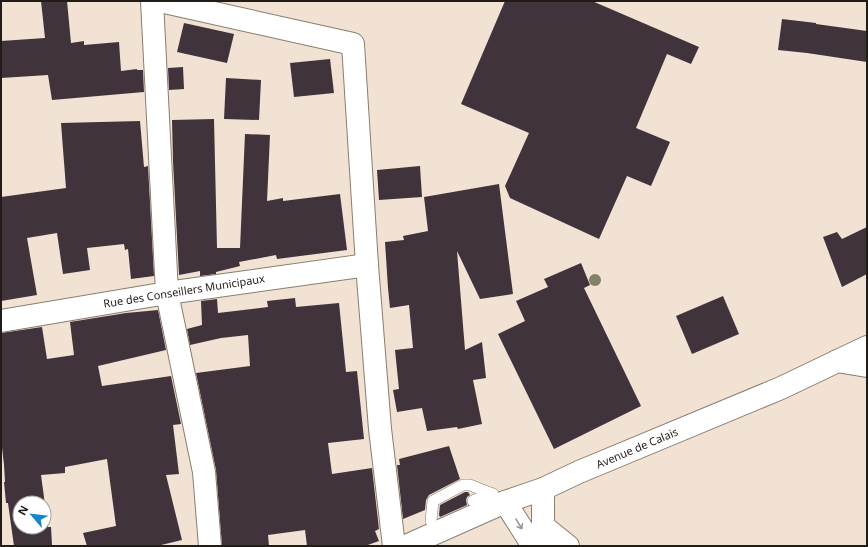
<svg xmlns="http://www.w3.org/2000/svg" width="868" height="547" viewBox="0 0 868 547" font-family="'Noto Sans',sans-serif">
<style>
.building{fill:#41333c;fill-rule:evenodd}
.lines{fill:none;stroke-linecap:round;stroke-linejoin:round}
.service-casing{stroke:#897d6f;stroke-width:12}
.minor-casing{stroke:#897d6f;stroke-width:24}
.secondary-casing{stroke:#897d6f;stroke-width:24}
.service{stroke:#fff;stroke-width:11}
.minor{stroke:#fff;stroke-width:22}
.secondary{stroke:#fff;stroke-width:22}
.tree{fill:#828268}
.oneway{stroke:#9b9997}
.labels{text-anchor:middle;stroke-width:4;stroke-linejoin:round;paint-order:stroke}
.street-label{font-size:11px;fill:#211c17;stroke:#fff}
</style>
<rect width="100%" height="100%" fill="#f1e2d4"/>
<g class="building">
<path d="M41,1H67L71,43L84,41V45L119,42L121,71L137,69V70H143L144,92L52,100L48,75L1,78V41L45,38Z"/>
<path d="M505,1H592L699,47L691,64L667,54L636,128L670,142L651,186L627,176L599,239L510,198L505,186L529,133L461,104Z"/>
<path d="M782,19L816,23V24L867,31V62L807,53L778,50Z"/>
<path d="M184,23L234,34L227,63L177,52Z"/>
<path d="M330,59L334,93L294,97L290,63Z"/>
<path d="M183,67L184,89L169,90L168,68Z"/>
<path d="M226,78L261,80L259,120L224,119Z"/>
<path d="M214,119L217,248H240L245,134L270,135L267,201L283,198V201L340,194L347,250L277,259L276,255L239,262L240,266L216,272V274L200,276V271L179,275L173,162L172,120Z"/>
<path d="M140,121L144,167L148,166L154,276L131,279L128,249L125,250L124,244L87,248L90,270L63,274L57,233L27,238L37,295L1,301V197L66,188L61,123Z"/>
<path d="M420,166L422,197L379,200L377,170Z"/>
<path d="M499,184L513,294L480,299L457,251L465,350L482,342L486,378L473,380L482,424L458,429L457,427L427,431L422,408L397,412L393,390L399,389L395,350L413,348L409,305L390,308L388,288L385,242L404,240L403,236L428,231L424,197Z"/>
<path d="M867,227V274L842,287L823,237L837,232L842,239Z"/>
<path d="M581,263L590,285L584,288L641,406L554,449L498,334L525,321L516,301L548,287L544,279Z"/>
<path d="M723,296L739,334L692,354L676,316Z"/>
<path d="M295,298L296,307L339,303L346,372L357,371L364,439L328,443L332,474L372,468L379,529L375,531L379,541L365,546H307L305,530L268,535L269,546H222L216,470L196,373L250,366L248,335L221,338L190,345L187,329L202,325L201,301L217,299L218,313L268,307L267,301Z"/>
<path d="M158,310L166,350L98,366L102,386L171,376L181,424L173,425L179,474L166,475L182,540L157,546H87L83,533L116,526L107,459L65,467V473L41,475L48,527H51L52,545L42,546H14L8,503H6L4,482H5L4,465L1,439V333L42,327L47,359L74,355L70,322L126,313ZM20,503H44V527H20Z"/>
<path d="M449,446L460,479L429,495L426,500L425,510L403,519L397,465H400L399,459Z"/>
<path d="M465,492H468L470,495L467,497L466,500L467,505L440,517L439,515L440,505Z"/>
</g>
<g class="lines">
<defs>
<g id="service">
<path d="M473,501L490,493L493,494"/>
<path d="M431,521L433,501L463,485H470L490,493"/>
</g>
<g id="minor">
<path d="M152,1L167,293L204,472L210,546"/>
<path d="M160,1L353,44L367,265L380,429L394,546"/>
<path d="M1,321L167,293L367,265"/>
<path d="M837,361L867,366"/>
<path d="M505,502L533,546"/>
<path d="M543,526L568,546"/>
<path d="M540,546L543,526V489"/>
</g>
<path id="secondary" d="M406,546L505,502L543,489L579,472L781,388L867,347"/>
</defs>
<use href="#service" class="service-casing"/>
<use href="#minor" class="minor-casing"/>
<use href="#secondary" class="secondary-casing"/>
<use href="#service" class="service"/>
<use href="#minor" class="minor"/>
<use href="#secondary" class="secondary"/>
</g>
<circle class="tree" cx="595" cy="280" r="6"/>
<defs><path id="oneway-shaft" d="M-6 0H5M1.5-3L5.5 0L1.5 3" fill="none" stroke-width="1.6" stroke-linecap="round" stroke-linejoin="round"/></defs>
<use class="oneway" href="#oneway-shaft" transform="translate(519 524) rotate(59)"/>
<g class="labels">
<g class="street-label">
<text transform="translate(184 291) rotate(-9)" y="4">Rue des Conseillers Municipaux</text>
<text transform="translate(637 448) rotate(-23)" y="4">Avenue de Calais</text>
</g>
</g>
<rect width="868" height="547" fill="none" stroke="#211c17" stroke-width="4"/>
<g transform="translate(32 515) rotate(298)"><circle r="19" fill="#ffffff" stroke="#a6a4a2"/>
<path d="M0-3L7 15L0 10L-7 15Z" fill="#1683cd"/>
<text y="-6" font-size="11" font-weight="bold" text-anchor="middle" fill="#211c17">N</text>
</g>
</svg>
